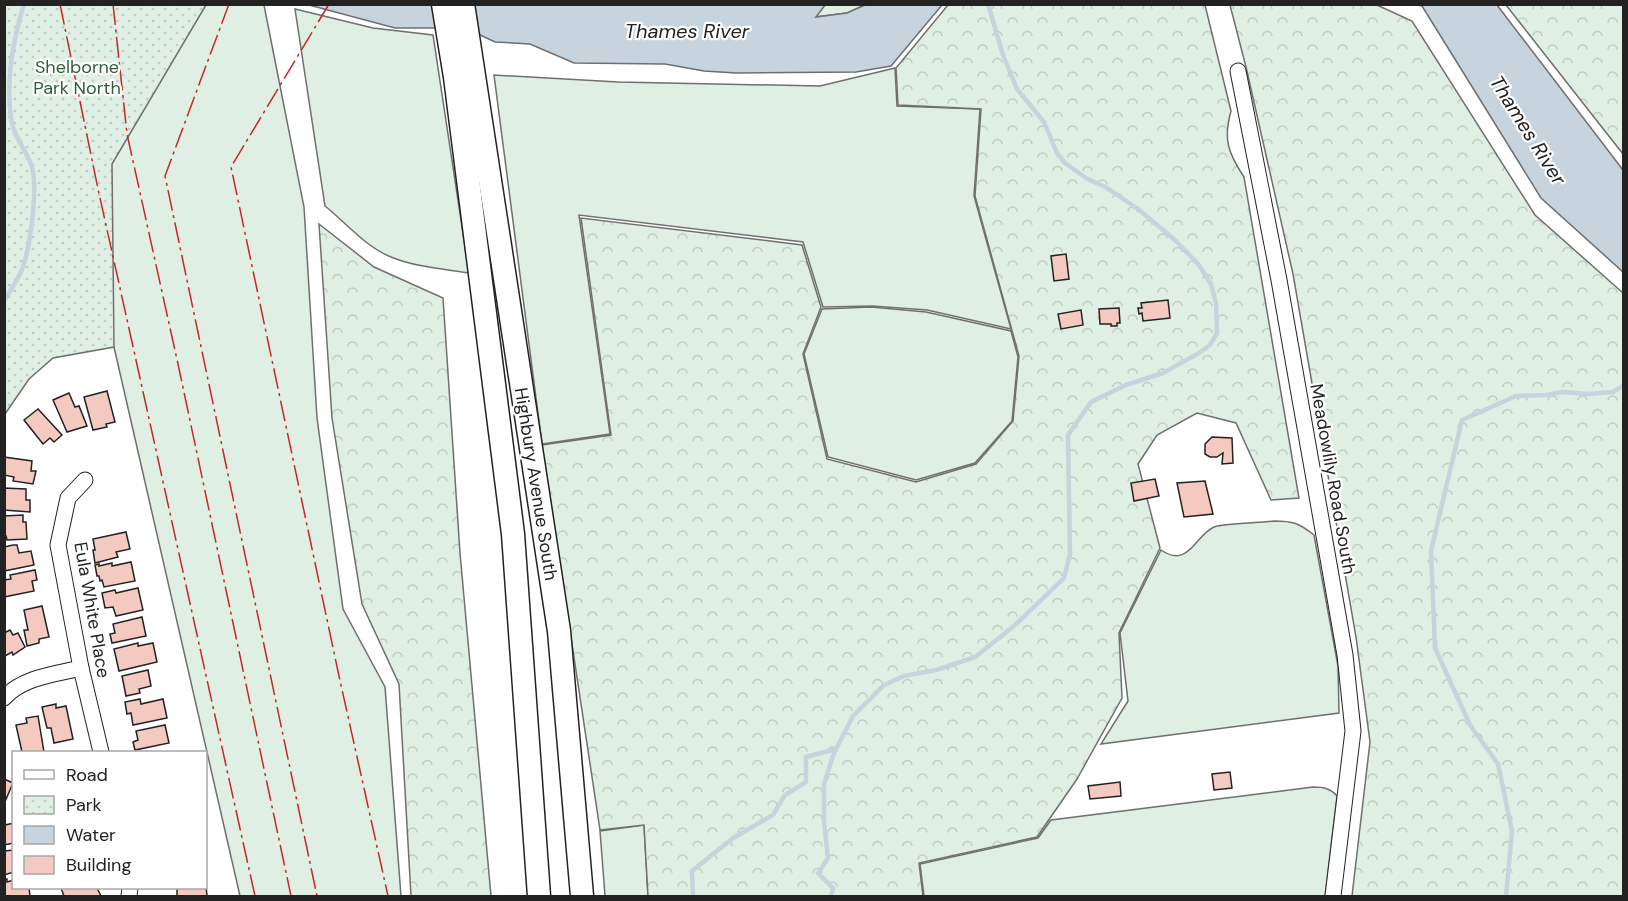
<svg xmlns="http://www.w3.org/2000/svg" width="1628" height="901" viewBox="0 0 1628 901" font-family="'DM Sans',sans-serif">
<style>
.grass{fill:#e0efe3;stroke:#6f6f6f;stroke-width:1.5}
.forest{fill:url(#forest-crowns);stroke:#6f6f6f;stroke-width:1.5}
.park{fill:url(#park-dots);stroke:#6f6f6f;stroke-width:1.5}
.water{fill:#c7d3dd;stroke:#6f6f6f;stroke-width:1.5}
.lines{fill:none;stroke-linecap:round;stroke-linejoin:round}
.stream{stroke:#c7d3dd;stroke-width:4.5}
.building{fill:#f3c9c0;stroke:#222;stroke-width:1.5}
.minor-casing{stroke:#222;stroke-width:17}
.highway-casing{stroke:#222;stroke-width:25}
.minor{stroke:#fff;stroke-width:15}
.highway{stroke:#fff;stroke-width:22}
.power{stroke:#c62828;stroke-width:1.5;stroke-dasharray:21 4.5 3 4.5;stroke-linecap:butt}
.labels{text-anchor:middle;stroke-width:4.5;stroke-linejoin:round;paint-order:stroke}
.park-label{font-size:18px;fill:#2f5e38;stroke:#fff}
.street-label{font-size:18px;fill:#222;stroke:#fff}
.water-label{font-size:20px;font-style:italic;fill:#222;stroke:#fff}
</style>
<defs>
<pattern id="forest-crowns" width="20" height="18" patternUnits="userSpaceOnUse" patternTransform="scale(1.5)"><rect width="20" height="18" fill="#e0efe3"/><path d="M2 6a3 3 0 1 1 6 0M12 15a3 3 0 1 1 6 0" fill="none" stroke="#c0cdc2"/></pattern>
<pattern id="park-dots" width="8" height="8" patternUnits="userSpaceOnUse" patternTransform="scale(1.5)"><rect width="8" height="8" fill="#e0efe3"/><path d="M2 2h.1M6 6h.1" fill="none" stroke="#c0cdc2" stroke-width="1.8" stroke-linecap="round"/></pattern>
</defs>
<rect width="100%" height="100%" fill="#fff"/>
<g class="grass">
<path d="M5,5H264L304,207L317,418L343,609L385,687L401,896H240L114,347Z"/>
<path d="M825,5H865L847,13L815,17Z"/>
<path d="M295,9L373,28L433,35L469,273C444,269 415,267 391,257C366,247 346,223 325,206Z"/>
<path d="M895,68L897,106L980,109L974,196L1011,329L927,310L872,306L823,307L803,242L579,215L610,434L542,444L494,75L618,82L820,86Z"/>
<path d="M871,307L926,312L1011,331L1018,357L1012,421L975,463L916,480L828,457L804,354L822,309Z"/>
<path d="M1274,521C1293,521 1299,523 1314,535L1338,666L1339,713L1101,744L1128,701L1120,633L1161,550C1189,569 1195,535 1214,527C1224,523 1261,523 1274,521Z"/>
<path d="M1313,787C1323,787 1330,788 1337,796L1325,896H924L920,864L1038,838L1051,820Z"/>
<path d="M644,825L648,896H605L600,831Z"/>
</g>
<g class="forest">
<path d="M948,5H1205L1231,111C1223,139 1228,153 1244,177L1299,498L1271,500L1236,423L1197,413L1157,435L1138,464L1160,548L1119,633L1122,698L1077,779L1037,837L919,863L923,896H648L644,825L600,830L542,445L611,435L581,218L802,245L821,307L803,354L827,459L916,482L976,464L1013,421L1019,356L975,196L981,109L898,105L896,68Z"/>
<path d="M1230,5H1377L1412,21L1535,215L1623,293V896H1352L1370,742L1356,637L1293,274L1246,67Z"/>
<path d="M1506,5H1623V154Z"/>
<path d="M319,224L374,267L443,298L460,553L491,896H411L399,684L362,604L332,418Z"/>
</g>
<path class="park" d="M5,4L206,5L112,164L114,347L53,358L29,379L5,414Z"/>
<g class="water">
<path d="M309,5H825L816,17L847,13L865,5H942L891,66L856,72L736,73L704,71L665,64L574,63L530,44L495,42L478,34L439,28H395Z"/>
<path d="M1497,5L1623,170V272L1541,198L1422,6L1418,5Z"/>
</g>
<g class="lines">
<g class="stream">
<path d="M4,301C11,289 20,277 24,264C30,243 39,185 31,164C25,148 13,136 11,118C6,81 13,40 24,4"/>
<path d="M693,896L692,871L733,838L773,815L785,795L806,782V757L836,749"/>
<path d="M831,896L833,888L818,873L828,858L824,822V784L834,753L853,716L884,685L904,676L936,670L975,657L1014,626L1064,578L1070,554L1068,435L1091,402L1126,385L1163,373L1199,353L1210,345L1217,333L1216,303L1211,284L1199,265L1175,240L1138,209L1107,188L1086,178L1065,163L1057,153L1044,122L1017,89L1003,55L988,4"/>
<path d="M1506,896L1512,831L1498,764L1470,725L1435,648L1431,551L1462,420L1516,396L1546,395L1562,392L1588,394L1613,392L1624,385"/>
</g>
</g>
<g class="building">
<path d="M1066,254L1069,279L1054,281L1051,256Z"/>
<path d="M1168,300L1170,318L1143,321L1142,313L1139,314L1138,308H1142L1141,303Z"/>
<path d="M1119,308L1120,323H1117V326H1111V324H1100L1099,309Z"/>
<path d="M1081,310L1083,325L1061,329L1058,314Z"/>
<path d="M107,391L115,422L106,424L107,427L93,430L84,397Z"/>
<path d="M69,393L75,407L79,406L87,426L67,432L53,400Z"/>
<path d="M38,409L62,435L54,442L50,438L43,444L24,420Z"/>
<path d="M1212,437L1232,438L1233,463L1222,464L1223,453L1217,457H1210L1205,454V444Z"/>
<path d="M4,457L32,461L31,471H36L33,484L13,481L14,477L4,475Z"/>
<path d="M1155,479L1159,496L1134,501L1131,483Z"/>
<path d="M1205,481L1213,514L1184,517L1177,483Z"/>
<path d="M4,488L26,489V500H30V512L4,510Z"/>
<path d="M23,515V522H26L27,539L7,540L6,536H4V516Z"/>
<path d="M126,532L130,549L116,552L118,557L95,563L93,550H95L93,539Z"/>
<path d="M13,545H17L19,553L31,551L34,565L4,571V547Z"/>
<path d="M131,562L135,581L104,587L102,580L100,581L99,576H97L95,565L99,564V566L112,563V566Z"/>
<path d="M35,570L37,580L32,581L34,591L4,597V580L11,579L10,575Z"/>
<path d="M138,588L143,610L116,616L113,607L105,608L102,593L115,590L116,593Z"/>
<path d="M42,606L49,637L39,639V643L27,646L24,630H28L24,610Z"/>
<path d="M142,617L146,636L112,643L110,634L115,633L113,624Z"/>
<path d="M10,630L13,635L18,633L25,647L13,655L12,652L5,656L4,633Z"/>
<path d="M138,643V646L153,643L157,662L119,671L114,649Z"/>
<path d="M148,670L151,686L139,689L140,693L126,696L122,676Z"/>
<path d="M140,699L141,704L163,699L167,718L133,725L131,713L127,714L125,702Z"/>
<path d="M56,704V708L66,706L73,739L54,743L51,728H47L42,707Z"/>
<path d="M38,716L44,752H22L16,725L27,723L26,718Z"/>
<path d="M165,725L169,743L135,750L133,742L138,740L136,731Z"/>
<path d="M1230,772L1232,788L1214,790L1212,774Z"/>
<path d="M4,779L13,783L4,804Z"/>
<path d="M1120,782L1121,796L1090,799L1088,786Z"/>
<path d="M4,822L5,825L14,823V843L4,845Z"/>
<path d="M14,850V872L4,875V851Z"/>
<path d="M4,879H7V882L14,880V888H29L30,896H4Z"/>
<path d="M206,886L207,896H177V888H206Z"/>
<path d="M61,888H97L101,896H64Z"/>
</g>
<g class="lines">
<defs>
<g id="minor">
<path d="M1238,71L1279,280L1345,655L1353,731L1333,896"/>
<path d="M85,480L68,498L58,545L81,668L101,752"/>
<path d="M4,698C23,677 56,674 81,668"/>
<path d="M129,896L130,888"/>
</g>
<g id="highway">
<path d="M443,4L455,77L513,534L539,896"/>
<path d="M463,4L559,631L582,896"/>
</g>
</defs>
<use href="#minor" class="minor-casing"/>
<use href="#highway" class="highway-casing"/>
<use href="#minor" class="minor"/>
<use href="#highway" class="highway"/>
<g class="power">
<path d="M60,4L98,189L255,896"/>
<path d="M113,4L127,134L178,364L291,896"/>
<path d="M229,4L165,176L317,896"/>
<path d="M329,4L231,167L339,676L388,896"/>
</g>
</g>
<g class="labels">
<g class="park-label">
<text x="77" y="73">Shelborne<tspan x="77" dy="21">Park North</tspan></text>
</g>
<g class="street-label">
<text transform="translate(1333 479) rotate(80)" y="6">Meadowlily Road South</text>
<text transform="translate(536 484) rotate(81)" y="6">Highbury Avenue South</text>
<text transform="translate(92 610) rotate(80)" y="6">Eula White Place</text>
</g>
<g class="water-label">
<text x="687" y="38">Thames River</text>
<text transform="translate(1528 130) rotate(58)" y="7">Thames River</text>
</g>
</g>
<rect width="1628" height="901" fill="none" stroke="#222222" stroke-width="12"/>
<rect x="12" y="751" width="195" height="138" fill="#ffffff" stroke="#a7a7a7" stroke-width="1.5"/>
<rect x="24" y="770" width="30" height="9" fill="#ffffff" stroke="#a7a7a7" stroke-width="1.5"/>
<text x="66" y="781" font-size="18" fill="#222222">Road</text>
<rect x="24" y="796" width="30" height="18" fill="url(#park-dots)" stroke="#a7a7a7" stroke-width="1.5"/>
<text x="66" y="811" font-size="18" fill="#222222">Park</text>
<rect x="24" y="826" width="30" height="18" fill="#c7d3dd" stroke="#a7a7a7" stroke-width="1.5"/>
<text x="66" y="841" font-size="18" fill="#222222">Water</text>
<rect x="24" y="856" width="30" height="18" fill="#f3c9c0" stroke="#a7a7a7" stroke-width="1.5"/>
<text x="66" y="871" font-size="18" fill="#222222">Building</text>
</svg>
